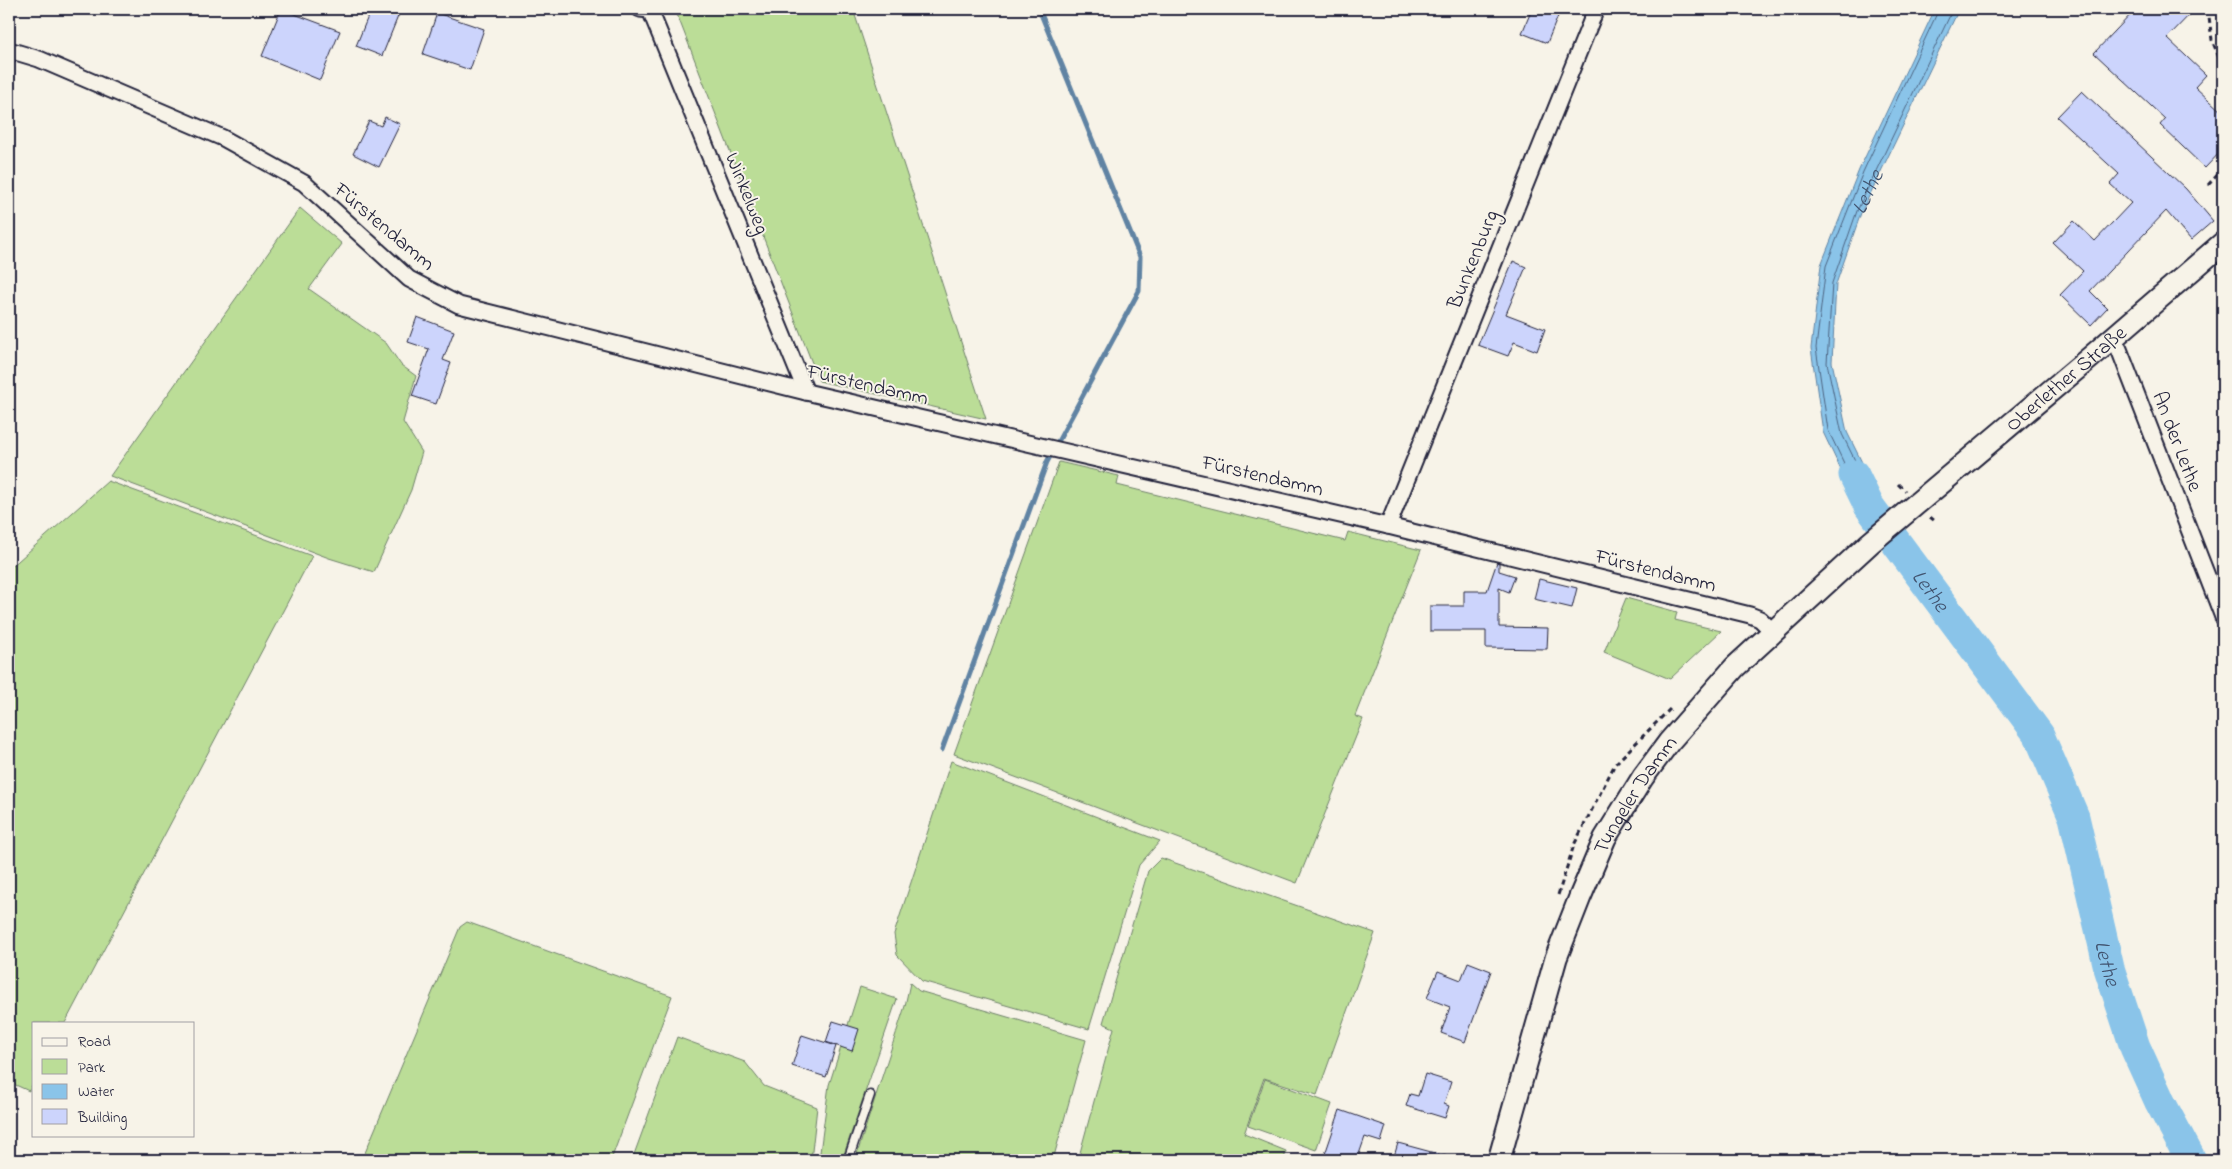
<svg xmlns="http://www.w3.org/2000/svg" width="2232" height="1169" viewBox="0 0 2232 1169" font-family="'Indie Flower',sans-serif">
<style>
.green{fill:#bbdd97;stroke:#6e8069}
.water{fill:#8ac4e9;stroke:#6083a3}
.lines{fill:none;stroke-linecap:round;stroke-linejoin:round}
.shore{stroke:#4c6381;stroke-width:1}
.stream{stroke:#6083a3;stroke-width:5}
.river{stroke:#8ac4e9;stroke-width:31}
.building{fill:#ccd4fc;stroke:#22223b}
.lane-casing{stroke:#22223b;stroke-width:11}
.street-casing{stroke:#22223b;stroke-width:19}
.secondary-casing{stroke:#22223b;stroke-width:25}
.path{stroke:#22223b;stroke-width:3;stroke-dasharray:5 4;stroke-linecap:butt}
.lane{stroke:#f7f3e8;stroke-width:8}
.street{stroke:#f7f3e8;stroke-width:15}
.secondary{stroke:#f7f3e8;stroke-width:21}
.labels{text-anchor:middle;stroke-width:4;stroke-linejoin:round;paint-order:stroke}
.street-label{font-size:21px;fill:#22223b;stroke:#f7f3e8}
.water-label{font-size:22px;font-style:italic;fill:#41536f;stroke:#f7f3e8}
</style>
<rect width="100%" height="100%" fill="#f7f3e8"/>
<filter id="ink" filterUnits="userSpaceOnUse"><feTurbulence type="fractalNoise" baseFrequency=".02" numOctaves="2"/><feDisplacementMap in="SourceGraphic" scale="10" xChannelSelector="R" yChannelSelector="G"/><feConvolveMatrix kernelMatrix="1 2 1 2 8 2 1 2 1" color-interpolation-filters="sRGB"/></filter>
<g filter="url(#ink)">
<g class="green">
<path d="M675,9H853L986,419L819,381Z"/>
<path d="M300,208L342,244L309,289L386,343L401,365L416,376L403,422L422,452L411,490L374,572L329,558L110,476Z"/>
<path d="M1059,462L1119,476L1117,485L1345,541L1348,532L1421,550L1355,716L1363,719L1297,883L954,754Z"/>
<path d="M108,481L312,556L65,1023H34V1081L29,1091L9,1082V569Z"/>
<path d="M1626,598L1677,612L1675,620L1721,631L1670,679L1604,652Z"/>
<path d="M951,761L1160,841L1139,865L1089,1029L922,981L897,955L894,934Z"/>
<path d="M1161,858L1375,933L1317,1095L1264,1078L1244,1134L1286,1151L1284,1160H1078L1114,1028L1103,1023L1148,871Z"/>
<path d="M467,922L672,996L611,1160H362L460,927Z"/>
<path d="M910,983L919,991L1086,1040L1053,1160H855L905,1006Z"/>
<path d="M860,987L897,999L842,1160H819L829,1085Z"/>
<path d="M677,1037L745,1062L764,1086L817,1107L811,1160H632Z"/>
<path d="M1265,1079L1332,1104L1316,1150L1248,1126Z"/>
</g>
<path class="water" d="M1935,9H1959L1861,213L1836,284L1832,362L1847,432L1883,505L1865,521L1823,432L1811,348L1821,265L1859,170Z"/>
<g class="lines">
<path class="shore" id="s1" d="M1939,9L1863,172L1826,266L1816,348L1828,430L1867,511L1876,503L1842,434L1827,363L1832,283L1857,211L1953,9"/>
<path class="stream" d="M942,750L1047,462L1139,291L1140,257L1039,9"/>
<path class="river" id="s2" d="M1854,475L1869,506L2039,735L2074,817L2109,968L2135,1047L2160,1102L2191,1160"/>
</g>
<g class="building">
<path d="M281,9L340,31L320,80L262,56Z"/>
<path d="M371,9H401L382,56L356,46Z"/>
<path d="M1532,9H1561L1547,43L1522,33Z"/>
<path d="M2136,9H2195L2167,38L2206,75L2195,87L2223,113V149L2205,168L2160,125L2165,119L2094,53Z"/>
<path d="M437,13L484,29L470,70L423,54Z"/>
<path d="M2082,91L2186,189L2213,221L2191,240L2166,211L2090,291L2107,308L2091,325L2060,295L2083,271L2053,243L2074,221L2095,241L2131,203L2110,184L2119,174L2057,117Z"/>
<path d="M385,117L400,124L379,167L353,154L369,121L381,126Z"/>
<path d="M1513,261L1526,267L1506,314L1545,329L1537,351L1514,342L1508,356L1478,345Z"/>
<path d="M417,317L454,331L443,360L451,363L436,404L412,396L429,349L408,342Z"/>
<path d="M1497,562L1499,563V571L1515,576L1509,592L1499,588V627L1548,628L1547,649L1486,648V631H1430V606H1464V591H1487Z"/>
<path d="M1539,579L1577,588L1572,608L1534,599Z"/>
<path d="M1468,962L1491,971L1465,1042L1441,1033L1450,1007L1427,998L1438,971L1461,980Z"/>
<path d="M833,1021L859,1029L852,1051L826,1042Z"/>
<path d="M802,1035L836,1046L826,1077L792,1066Z"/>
<path d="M1425,1074L1451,1082L1444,1104L1449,1106L1445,1118L1406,1106L1410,1094L1418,1096Z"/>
<path d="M1340,1110L1386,1126L1381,1142L1365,1137L1357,1160H1323Z"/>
<path d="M1398,1143L1446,1156L1445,1160H1393Z"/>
</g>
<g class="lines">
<defs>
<path id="lane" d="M848,1160L870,1095"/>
<g id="street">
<path d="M640,9L650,10L806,392"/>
<path d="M9,50L39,59L223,138L304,183L409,279L459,305L806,392L1388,526L1750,615L1760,619L1772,631"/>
<path d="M2112,338L2119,349L2223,617"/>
<path d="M1388,526L1596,9"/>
</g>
<g id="secondary">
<path id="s3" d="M1499,1160L1556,958L1580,897L1605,838L1643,777L1669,742L1735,667L1870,543L2092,356L2223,243"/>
</g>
</defs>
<use href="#lane" class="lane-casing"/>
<use href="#street" class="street-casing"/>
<use href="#secondary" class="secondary-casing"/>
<g class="path">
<path d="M2208,9L2212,40L2223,68"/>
<path d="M2208,185L2223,169"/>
<path d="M1898,484L1905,491"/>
<path d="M1930,517L1936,522"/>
<path d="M1558,895L1574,845L1615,764L1672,707"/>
</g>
<use href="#lane" class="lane"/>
<use href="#street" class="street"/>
<use href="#secondary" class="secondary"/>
</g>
</g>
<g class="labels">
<g class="street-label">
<text transform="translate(748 193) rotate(68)" y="7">Winkelweg</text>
<text transform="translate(385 226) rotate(40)" y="7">Fürstendamm</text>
<text transform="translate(1472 259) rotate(-68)" y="7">Bunkenburg</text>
<text dy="7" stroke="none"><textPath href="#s3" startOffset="994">Oberlether Straße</textPath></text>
<text transform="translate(868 384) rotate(13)" y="7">Fürstendamm</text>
<text transform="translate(2178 441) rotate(69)" y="7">An der Lethe</text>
<text transform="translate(1263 475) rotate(13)" y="7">Fürstendamm</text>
<text transform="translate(1656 570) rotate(14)" y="7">Fürstendamm</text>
<text dy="7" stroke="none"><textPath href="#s3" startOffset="392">Tungeler Damm</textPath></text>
</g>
<g class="water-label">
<text dy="8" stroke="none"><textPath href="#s1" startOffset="876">Lethe</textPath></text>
<text dy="8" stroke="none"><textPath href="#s2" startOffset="139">Lethe</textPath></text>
<text dy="8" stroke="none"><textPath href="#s2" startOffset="559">Lethe</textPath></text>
</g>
</g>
<rect width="2232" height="1169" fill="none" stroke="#f7f3e8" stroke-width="30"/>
<rect x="15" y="15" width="2202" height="1139" fill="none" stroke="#22223b" stroke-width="2" filter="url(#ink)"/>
<rect x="32" y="1022" width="162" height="115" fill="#f7f3e8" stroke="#a29fa3"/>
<rect x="42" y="1038" width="25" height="8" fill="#f7f3e8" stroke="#a29fa3"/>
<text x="78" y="1046" font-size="15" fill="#22223b">Road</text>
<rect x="42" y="1059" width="25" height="15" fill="#bbdd97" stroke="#a29fa3"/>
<text x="78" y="1072" font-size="15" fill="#22223b">Park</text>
<rect x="42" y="1084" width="25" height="15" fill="#8ac4e9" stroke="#a29fa3"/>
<text x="78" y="1096" font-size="15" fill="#22223b">Water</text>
<rect x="42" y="1109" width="25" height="15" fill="#ccd4fc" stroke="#a29fa3"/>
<text x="78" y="1122" font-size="15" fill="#22223b">Building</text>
</svg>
